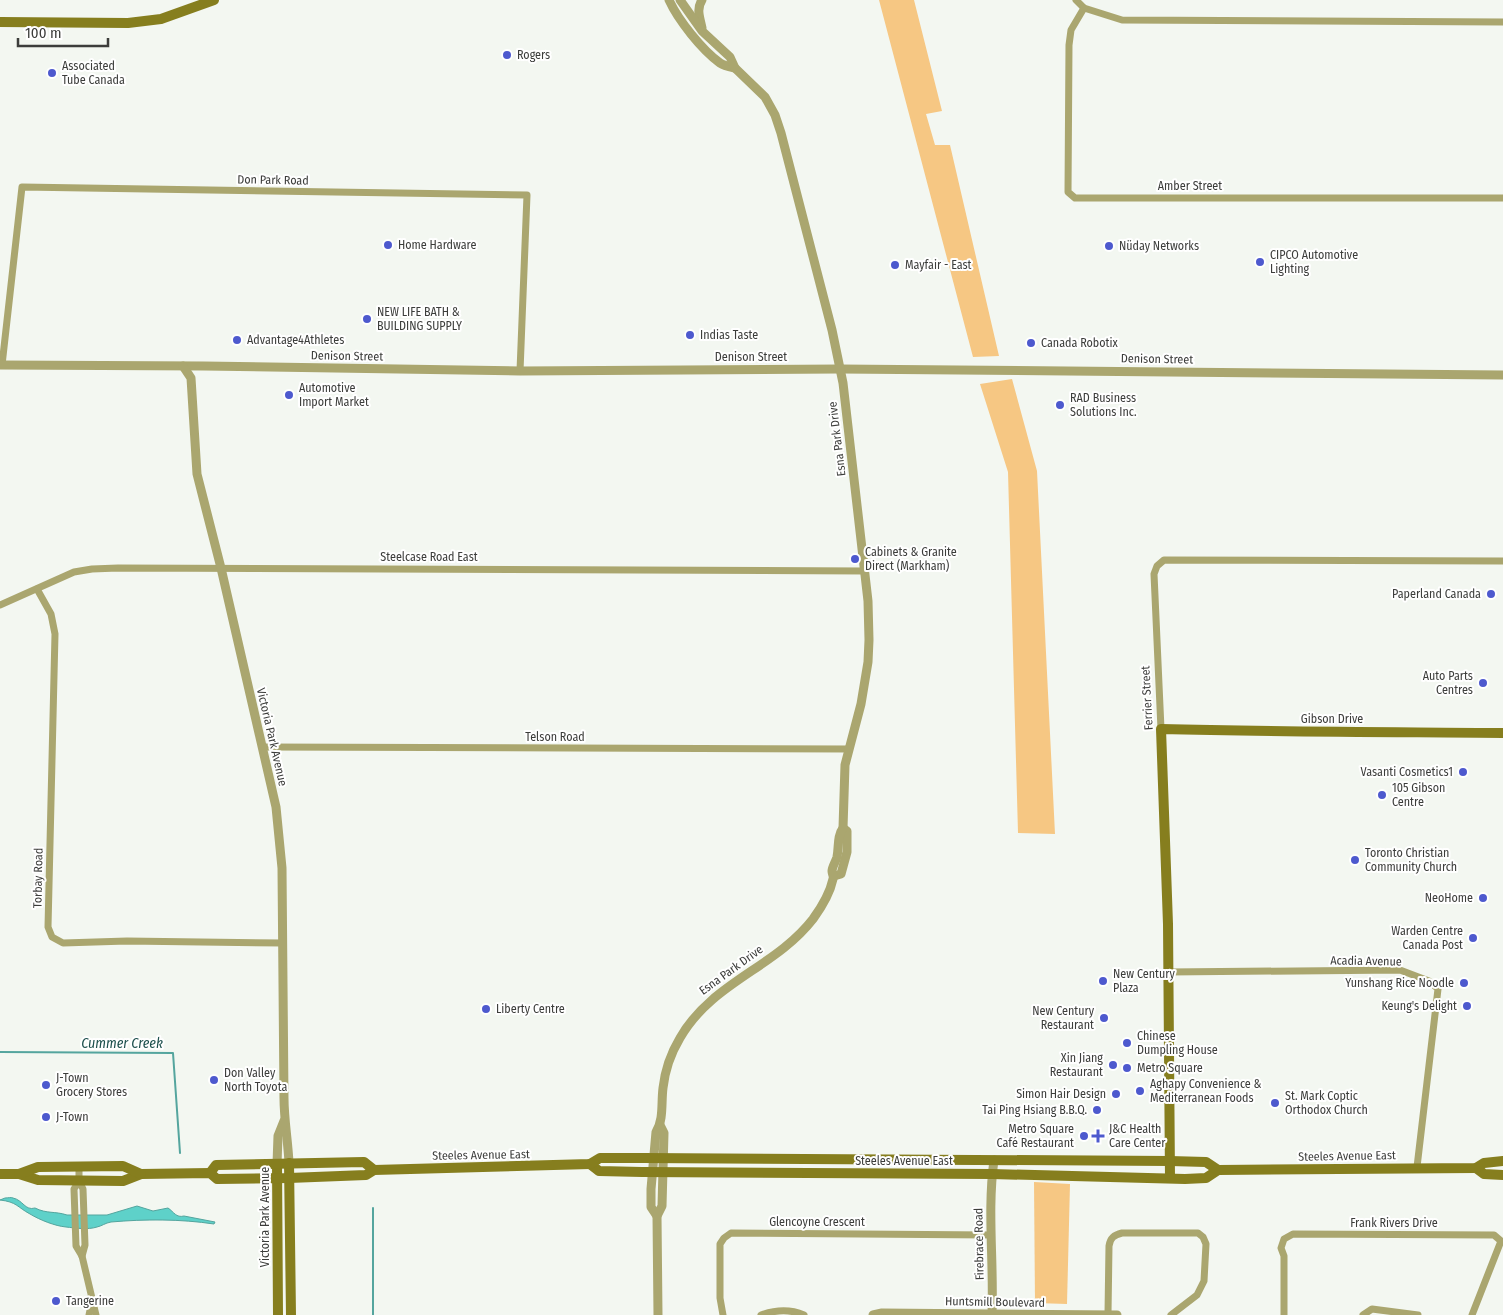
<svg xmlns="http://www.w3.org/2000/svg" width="1503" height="1315" viewBox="0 0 1503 1315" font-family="'Fira Sans Condensed',sans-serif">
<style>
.green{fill:#f6c783}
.water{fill:#5ed1c9;stroke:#54a59e}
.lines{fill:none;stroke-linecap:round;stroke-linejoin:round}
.stream{stroke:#54a59e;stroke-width:2}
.minor{stroke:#aaa66f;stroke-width:7}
.tertiary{stroke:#aaa66f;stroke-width:9}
.secondary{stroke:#867e1e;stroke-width:10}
.poi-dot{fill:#4d59ce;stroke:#fff;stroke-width:2}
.labels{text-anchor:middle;stroke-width:4;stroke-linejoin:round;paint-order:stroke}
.poi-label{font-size:12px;fill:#3c3d3b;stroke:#fff;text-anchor:start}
.street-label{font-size:12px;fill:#3c3d3b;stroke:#fff}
.water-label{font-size:14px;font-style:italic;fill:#1c4f4c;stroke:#fff}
</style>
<rect width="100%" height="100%" fill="#f3f7f1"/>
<g class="green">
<path d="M879,0H914L942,111L926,114L935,145H950L999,356L973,357Z"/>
<path d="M1012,379L1037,471L1055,834L1018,833L1008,472L980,384Z"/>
<path d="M1034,1182L1070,1184L1067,1304L1035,1303Z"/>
</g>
<path class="water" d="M5,1198C8,1198 11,1197 13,1198C23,1200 25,1211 35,1208C47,1214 55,1211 67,1215H107L137,1206L153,1211L168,1208C174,1212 176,1218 184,1216L215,1222L214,1224C181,1219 145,1219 111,1222C105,1223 102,1226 97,1227C88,1230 75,1228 66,1227C55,1226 40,1220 30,1214C17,1207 17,1202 0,1200Z"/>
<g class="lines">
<g class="stream">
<path d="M0,1052L173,1053L180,1153"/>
<path d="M373,1315V1208"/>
</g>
<g class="minor">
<path d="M1076,0L1084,8L1122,20L1503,22"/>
<path d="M1084,8L1071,30L1069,45L1068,192L1075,198H1503"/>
<path d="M2,365L22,187L527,195L520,371"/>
<path d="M37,589L51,614L55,634L48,927L52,937L63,943L127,941L283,943"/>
<path d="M0,605L74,572L92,569L118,568L865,571"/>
<path d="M1161,729L1154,574L1157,566L1164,560L1503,561"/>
<path d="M262,747L849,749"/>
<path d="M1169,972L1400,970L1429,981L1438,989L1417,1167"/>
<path d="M79,1167V1181L83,1189L85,1245L82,1256"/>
<path d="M79,1181L74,1189L76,1246L82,1256L96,1315"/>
<path d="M1108,1314L1109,1246C1110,1238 1114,1235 1122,1233H1198L1203,1237L1206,1244L1204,1281L1197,1295L1171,1315"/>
<path d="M89,1315L92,1301"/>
<path d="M723,1315L720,1298V1244L724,1238L731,1233L990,1235"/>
<path d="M761,1315C775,1310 790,1309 804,1315"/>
<path d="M1284,1315V1256L1281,1248L1284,1239L1293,1234L1494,1235L1501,1241L1472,1315"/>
<path d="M1363,1315L1372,1309L1418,1315"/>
</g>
<g class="tertiary">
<path d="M669,0C678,20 702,50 720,63C724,66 730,67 735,68"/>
<path d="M702,28C700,18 696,9 702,0"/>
<path d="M0,365L204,366L520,371L840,369L1503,375"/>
<path d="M183,366L191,378L197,474L221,568L276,807L282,868L284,1098C284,1120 288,1141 289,1163"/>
<path d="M834,876L841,874L847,852V831L843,828"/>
<path d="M277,1164L278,1136L284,1121"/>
<path d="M657,1216L651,1207V1189L656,1132C664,1119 661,1103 663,1088C665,1070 671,1053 680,1038C712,982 775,968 813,919C821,908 830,893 833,879C834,876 832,874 832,871C832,867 836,861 837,857C839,847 837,836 843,828L845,765L861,704L868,662L869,640L868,601L843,383L832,330L781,133L775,115L765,97L735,68L730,57L702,31L680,0"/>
<path d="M992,1314C994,1262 987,1211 994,1160"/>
<path d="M658,1315L657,1216L662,1206L664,1133L660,1125"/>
<path d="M873,1315L882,1313L1117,1315"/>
</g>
<g class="secondary">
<path d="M0,22L128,23L161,19L214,0"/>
<path d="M289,1163L291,1315"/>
<path d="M277,1164L278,1315"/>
<path d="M590,1164L599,1171L642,1172L992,1174L1185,1179L1206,1178L1218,1170"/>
<path d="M1476,1168L1484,1174L1503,1175"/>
<path d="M210,1173L216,1165L364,1162L374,1170"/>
<path d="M0,1174H19L38,1180L123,1181L141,1174L210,1173L217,1179L289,1178L366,1175L374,1170L590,1164L600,1158H643L1170,1161L1206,1162L1218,1170L1476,1168L1484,1163L1503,1161"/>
<path d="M19,1174L38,1167L123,1166L141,1174"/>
<path d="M1170,1178L1168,924L1161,729C1275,732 1389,732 1503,733"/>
</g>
</g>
<g class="poi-dot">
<circle cx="507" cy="55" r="5"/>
<circle cx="52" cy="73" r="5"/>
<circle cx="388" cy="245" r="5"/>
<circle cx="1109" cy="246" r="5"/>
<circle cx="1260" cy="262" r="5"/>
<circle cx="895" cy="265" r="5"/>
<circle cx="367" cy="319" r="5"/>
<circle cx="690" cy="335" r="5"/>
<circle cx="237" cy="340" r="5"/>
<circle cx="1031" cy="343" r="5"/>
<circle cx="289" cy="395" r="5"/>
<circle cx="1060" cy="405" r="5"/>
<circle cx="855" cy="559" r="5"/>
<circle cx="1491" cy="594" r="5"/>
<circle cx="1483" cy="683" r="5"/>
<circle cx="1463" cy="772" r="5"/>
<circle cx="1382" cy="795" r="5"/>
<circle cx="1355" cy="860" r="5"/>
<circle cx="1483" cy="898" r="5"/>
<circle cx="1473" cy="938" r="5"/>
<circle cx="1103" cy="981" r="5"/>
<circle cx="1464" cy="983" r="5"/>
<circle cx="1467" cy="1006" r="5"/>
<circle cx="486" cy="1009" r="5"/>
<circle cx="1104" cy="1018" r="5"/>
<circle cx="1127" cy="1043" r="5"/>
<circle cx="1113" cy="1065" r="5"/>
<circle cx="1127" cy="1068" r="5"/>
<circle cx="214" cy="1080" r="5"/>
<circle cx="46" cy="1085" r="5"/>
<circle cx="1140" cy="1091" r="5"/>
<circle cx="1116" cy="1094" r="5"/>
<circle cx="1275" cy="1103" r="5"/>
<circle cx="1097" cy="1110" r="5"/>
<circle cx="46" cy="1117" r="5"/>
<circle cx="1084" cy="1136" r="5"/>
<path d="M1095.5 1128.5h5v5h5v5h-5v5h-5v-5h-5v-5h5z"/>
<circle cx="56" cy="1301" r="5"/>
</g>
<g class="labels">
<g class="poi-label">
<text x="517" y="59">Rogers</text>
<text x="62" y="70">Associated<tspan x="62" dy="14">Tube Canada</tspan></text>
<text x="398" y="249">Home Hardware</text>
<text x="1119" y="250">Nüday Networks</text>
<text x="1270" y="259">CIPCO Automotive<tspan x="1270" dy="14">Lighting</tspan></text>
<text x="905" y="269">Mayfair - East</text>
<text x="377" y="316">NEW LIFE BATH &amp;<tspan x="377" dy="14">BUILDING SUPPLY</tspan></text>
<text x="700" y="339">Indias Taste</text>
<text x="247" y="344">Advantage4Athletes</text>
<text x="1041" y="347">Canada Robotix</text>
<text x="299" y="392">Automotive<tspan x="299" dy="14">Import Market</tspan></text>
<text x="1070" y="402">RAD Business<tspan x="1070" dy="14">Solutions Inc.</tspan></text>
<text x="865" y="556">Cabinets &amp; Granite<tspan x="865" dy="14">Direct (Markham)</tspan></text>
<text x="1481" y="598" text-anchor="end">Paperland Canada</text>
<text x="1473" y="680" text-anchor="end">Auto Parts<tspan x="1473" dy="14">Centres</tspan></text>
<text x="1453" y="776" text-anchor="end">Vasanti Cosmetics1</text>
<text x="1392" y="792">105 Gibson<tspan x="1392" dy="14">Centre</tspan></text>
<text x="1365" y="857">Toronto Christian<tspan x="1365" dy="14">Community Church</tspan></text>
<text x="1473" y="902" text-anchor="end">NeoHome</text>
<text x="1463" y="935" text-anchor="end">Warden Centre<tspan x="1463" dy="14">Canada Post</tspan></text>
<text x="1113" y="978">New Century<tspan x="1113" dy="14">Plaza</tspan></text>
<text x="1454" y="987" text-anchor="end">Yunshang Rice Noodle</text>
<text x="1457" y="1010" text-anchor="end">Keung's Delight</text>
<text x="496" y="1013">Liberty Centre</text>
<text x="1094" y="1015" text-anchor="end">New Century<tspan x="1094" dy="14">Restaurant</tspan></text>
<text x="1137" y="1040">Chinese<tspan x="1137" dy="14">Dumpling House</tspan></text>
<text x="1103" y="1062" text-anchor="end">Xin Jiang<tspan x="1103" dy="14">Restaurant</tspan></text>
<text x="1137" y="1072">Metro Square</text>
<text x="224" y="1077">Don Valley<tspan x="224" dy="14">North Toyota</tspan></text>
<text x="56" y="1082">J-Town<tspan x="56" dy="14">Grocery Stores</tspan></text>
<text x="1150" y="1088">Aghapy Convenience &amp;<tspan x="1150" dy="14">Mediterranean Foods</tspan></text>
<text x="1106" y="1098" text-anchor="end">Simon Hair Design</text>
<text x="1285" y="1100">St. Mark Coptic<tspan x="1285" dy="14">Orthodox Church</tspan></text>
<text x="1087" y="1114" text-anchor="end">Tai Ping Hsiang B.B.Q.</text>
<text x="56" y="1121">J-Town</text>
<text x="1074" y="1133" text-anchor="end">Metro Square<tspan x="1074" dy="14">Café Restaurant</tspan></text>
<text x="1109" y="1133">J&amp;C Health<tspan x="1109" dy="14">Care Center</tspan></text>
<text x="66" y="1305">Tangerine</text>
</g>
<g class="street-label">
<text transform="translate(273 180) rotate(1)" y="4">Don Park Road</text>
<text x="1190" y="190">Amber Street</text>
<text transform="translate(347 356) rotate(1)" y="4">Denison Street</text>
<text x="751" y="361">Denison Street</text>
<text transform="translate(1157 359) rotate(1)" y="4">Denison Street</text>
<text transform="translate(837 439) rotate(-97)" y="4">Esna Park Drive</text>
<text x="429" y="561">Steelcase Road East</text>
<text transform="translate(1147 698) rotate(-93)" y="4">Ferrier Street</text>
<text x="1332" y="723">Gibson Drive</text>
<text transform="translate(272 737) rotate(77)" y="4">Victoria Park Avenue</text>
<text x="555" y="741">Telson Road</text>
<text transform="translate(38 878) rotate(-89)" y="4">Torbay Road</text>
<text transform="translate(1366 961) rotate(1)" y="4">Acadia Avenue</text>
<text transform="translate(731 970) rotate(-36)" y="4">Esna Park Drive</text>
<text transform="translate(481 1155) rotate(-1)" y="4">Steeles Avenue East</text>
<text transform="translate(1347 1156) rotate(-1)" y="4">Steeles Avenue East</text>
<text x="904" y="1165">Steeles Avenue East</text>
<text transform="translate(265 1217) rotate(-90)" y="4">Victoria Park Avenue</text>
<text x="817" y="1226">Glencoyne Crescent</text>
<text x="1394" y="1227">Frank Rivers Drive</text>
<text transform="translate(979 1244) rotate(-91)" y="4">Firebrace Road</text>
<text transform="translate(995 1302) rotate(1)" y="4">Huntsmill Boulevard</text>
</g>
<g class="water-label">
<text x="122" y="1048">Cummer Creek</text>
</g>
</g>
<path d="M18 38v8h90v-8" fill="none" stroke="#3c3d3b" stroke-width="2.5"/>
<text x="25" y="38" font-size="15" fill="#3c3d3b" stroke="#ffffff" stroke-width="4" paint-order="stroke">100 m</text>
</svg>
